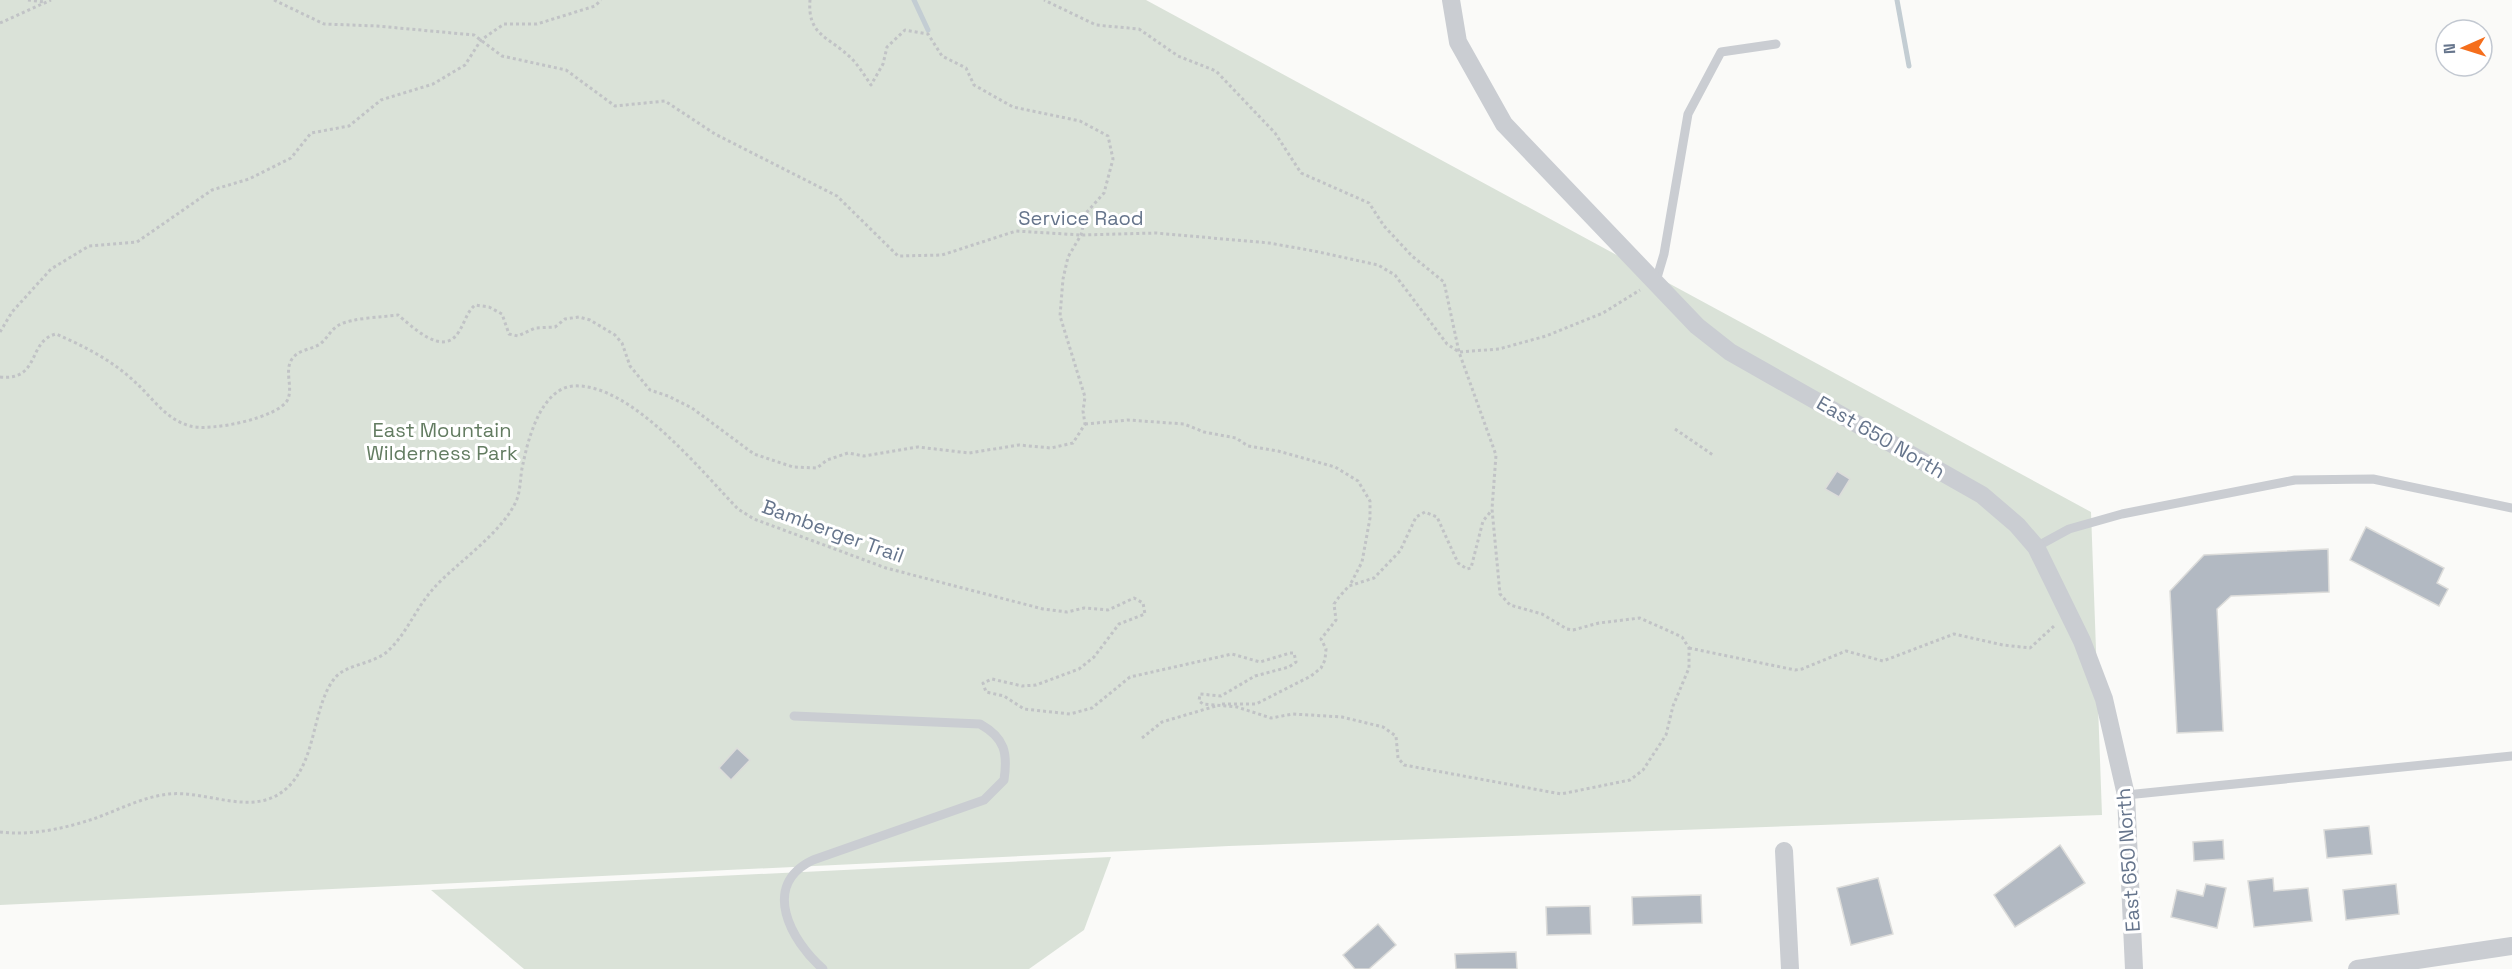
<svg xmlns="http://www.w3.org/2000/svg" width="2512" height="969" viewBox="0 0 2512 969" font-family="'Space Grotesk',sans-serif">
<style>
.green{fill:#dae2d8}
.lines{fill:none;stroke-linecap:round;stroke-linejoin:round}
.stream{stroke:#c3cdd3;stroke-width:5}
.building{fill:#b2b9c2;stroke:#dcdcda;stroke-width:1.5}
.path{stroke:#c1c3c6;stroke-width:3;stroke-dasharray:3 3;stroke-linecap:butt}
.service{stroke:#cacdd2;stroke-width:9}
.minor{stroke:#cacdd2;stroke-width:18}
.labels{text-anchor:middle;stroke-width:6;stroke-linejoin:round;paint-order:stroke}
.street-label{font-size:20px;fill:#66758c;stroke:#fff}
.park-label{font-size:20px;fill:#637c61;stroke:#fff}
</style>
<rect width="100%" height="100%" fill="#fafaf8"/>
<g class="green">
<path d="M0,0H1146L2091,512L2102,815L1229,846L0,905Z"/>
<path d="M1111,857L1084,930L1029,969H524L431,890Z"/>
</g>
<g class="lines">
<g class="stream">
<path d="M914,0L928,30"/>
<path d="M1897,0L1909,66"/>
</g>
</g>
<g class="building">
<path d="M1837,471L1850,479L1839,497L1825,489Z"/>
<path d="M2366,527L2444,568L2437,583L2448,589L2439,606L2350,560Z"/>
<path d="M2328,549L2329,592L2231,596L2217,609L2223,731L2177,733L2170,591L2204,555Z"/>
<path d="M737,748L750,760L731,780L719,768Z"/>
<path d="M2369,826L2372,854L2327,858L2324,830Z"/>
<path d="M2223,840L2224,859L2194,861L2193,842Z"/>
<path d="M2060,845L2085,883L2015,927L1994,895Z"/>
<path d="M1878,878L1893,934L1851,945L1837,888Z"/>
<path d="M2273,878L2274,891L2308,888L2312,921L2254,927L2248,881Z"/>
<path d="M2206,884L2226,888L2217,928L2171,917L2177,890L2203,896Z"/>
<path d="M2396,884L2399,914L2346,920L2343,890Z"/>
<path d="M1701,895L1702,923L1633,925L1632,897Z"/>
<path d="M1590,906L1591,934L1547,935L1546,907Z"/>
<path d="M1378,924L1396,945L1369,969H1355L1343,955Z"/>
<path d="M1516,952L1517,969H1456L1455,954Z"/>
</g>
<g class="lines">
<g class="path">
<path d="M28,0L44,2"/>
<path d="M274,0L324,24L377,26L474,35L502,56L566,70L615,106L665,101L715,134L837,196L898,256L942,255L1016,231L1081,235L1156,233L1269,243L1314,251L1378,265L1395,275L1447,344L1459,352L1499,349L1546,336L1603,313L1640,290"/>
<path d="M0,23L51,0"/>
<path d="M0,332L12,312L51,269L89,246L137,242L212,190L249,179L291,158L311,133L349,126L381,100L433,84L465,65L481,40L504,24H537L595,6L601,0"/>
<path d="M0,377C41,381 27,341 56,334C82,345 113,361 134,381C152,397 165,419 190,426C209,432 280,418 288,399C293,386 284,371 292,359C299,349 311,350 320,344C327,339 331,329 339,325C351,318 383,317 398,315C412,326 442,357 458,333C465,323 466,313 475,305L489,307L502,314L509,334L518,336L535,328L555,327L565,319L579,317L590,320L615,335L622,343L630,366L650,390L668,396L692,408L754,454L793,467L817,468L827,460L848,453L864,456L918,447L969,453L1019,445L1051,448L1073,443L1085,424L1083,411L1085,397L1060,316L1063,279L1068,257L1081,235L1086,213L1104,193L1113,159L1108,136L1080,121L1013,107L974,85L966,68L942,56L928,34L905,30L887,47L883,64L871,85C865,76 859,66 851,58C830,37 807,36 810,0"/>
<path d="M1085,424L1128,420L1184,424L1204,432L1236,438L1248,446L1278,451L1335,467L1358,481L1370,501V518L1362,562L1350,585"/>
<path d="M1675,429L1713,455"/>
<path d="M1689,648L1795,670L1802,669L1846,651L1883,661L1954,634L2003,645L2030,648L2054,626"/>
<path d="M1222,704H1256L1311,676L1321,668L1325,660L1326,649L1321,639L1336,620L1334,604L1339,597L1349,586L1374,578L1400,551L1416,517L1425,512L1437,517L1458,563L1467,569L1471,568L1483,521L1492,510"/>
<path d="M1142,738L1162,722L1216,706"/>
<path d="M0,832C31,836 67,828 96,818C120,809 143,797 169,794C208,790 255,819 288,787C317,759 312,708 334,679C345,664 372,665 388,651C407,633 416,608 433,589C456,563 504,532 517,499C521,488 520,475 523,464C528,439 541,389 573,386C630,382 702,472 738,509L754,519L886,568L1043,609L1067,612L1084,608L1108,610L1134,598L1143,603L1145,614L1119,624L1094,657L1079,669L1036,685L1022,686L992,679L983,683L986,692L1004,696L1024,709L1070,714L1092,708L1130,677L1232,654L1260,662L1290,653H1294L1296,662L1289,667L1255,676L1221,696L1200,694L1199,701L1203,704L1237,707L1271,718L1293,714L1342,717L1383,727L1396,736L1398,758L1404,765L1561,794L1630,780L1643,770L1666,735L1673,706L1689,668V648L1682,637L1640,618L1599,623L1573,630L1567,629L1542,614L1510,605L1500,594L1492,509L1496,455L1459,352L1444,282L1412,256L1384,226L1369,203L1301,173L1275,133L1216,71L1178,56L1139,29L1096,25L1044,0"/>
</g>
<g class="service">
<path d="M1656,281L1664,254L1688,114L1721,52L1776,44"/>
<path d="M2036,547L2069,529L2122,514L2295,480L2373,479L2512,508"/>
<path d="M794,716L980,724C1005,738 1008,753 1004,780L984,800L813,860C760,885 791,941 823,969"/>
<path d="M2126,795L2512,756"/>
</g>
<g class="minor">
<path d="M1451,0L1458,42L1504,124L1697,326L1730,352L1982,495L2017,525L2036,547L2082,641L2104,699L2126,795L2134,969"/>
<path d="M1784,851L1790,969"/>
<path d="M2357,969L2512,946"/>
</g>
</g>
<g class="labels">
<g class="street-label">
<text x="1081" y="225">Service Raod</text>
<text transform="translate(1881 437) rotate(30)" y="7">East 650 North</text>
<text transform="translate(833 531) rotate(20)" y="7">Bamberger Trail</text>
<text transform="translate(2128 860) rotate(-94)" y="7">East 650 North</text>
</g>
<g class="park-label">
<text x="442" y="437">East Mountain<tspan x="442" dy="23">Wilderness Park</tspan></text>
</g>
</g>
<g transform="translate(2464 48) rotate(267)"><circle r="28" fill="#ffffff" stroke="#c2c8d1" stroke-width="1.5"/>
<path d="M0-4.5L10 22L0 15L-10 22Z" fill="#f56e1c"/>
<text y="-9" font-size="16" font-weight="bold" text-anchor="middle" fill="#66758c">N</text>
</g>
</svg>
